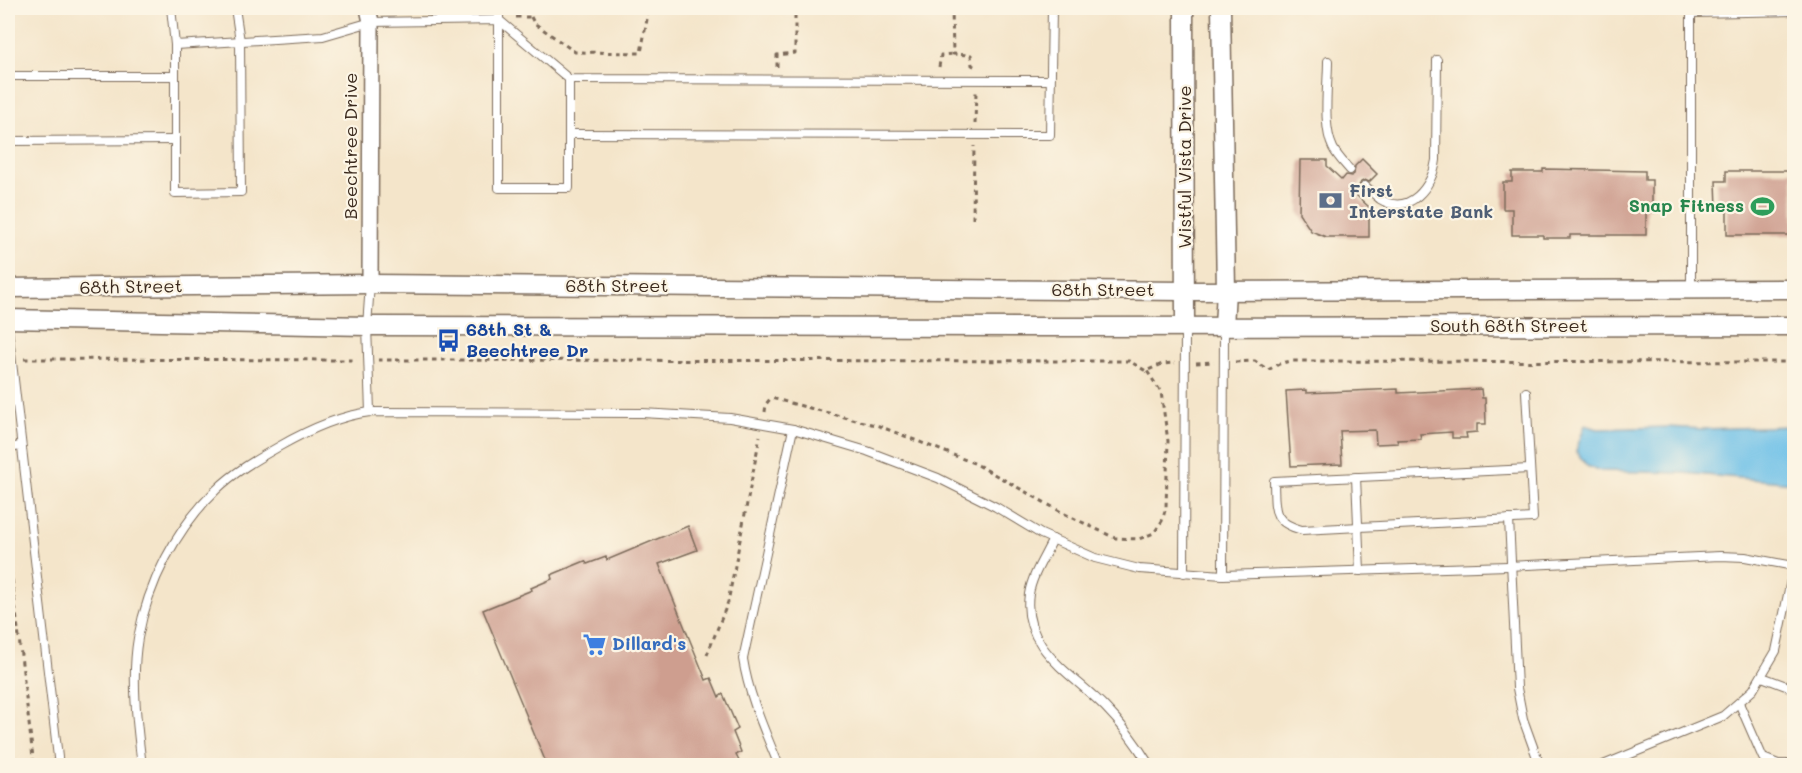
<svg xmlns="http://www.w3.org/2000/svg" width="1802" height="773" viewBox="0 0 1802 773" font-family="Mali,sans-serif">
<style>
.water{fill:#6cc0e8;stroke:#547583;stroke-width:1.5}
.building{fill:#ce9e8f}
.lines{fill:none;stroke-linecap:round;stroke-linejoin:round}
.service-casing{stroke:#7c6b5a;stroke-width:10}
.minor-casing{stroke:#7c6b5a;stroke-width:18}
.tertiary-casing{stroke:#7c6b5a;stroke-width:21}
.path{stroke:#7c6b5a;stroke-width:3;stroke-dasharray:4.5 4.5;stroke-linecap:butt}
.service{stroke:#fff;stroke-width:8}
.minor{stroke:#fff;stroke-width:15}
.tertiary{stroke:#fff;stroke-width:18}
.labels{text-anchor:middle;stroke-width:4.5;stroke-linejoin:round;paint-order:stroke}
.street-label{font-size:18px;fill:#3b2a1e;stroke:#fcf5e5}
.service-label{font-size:18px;font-weight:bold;fill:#4e5e75;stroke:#fcf5e5;text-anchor:start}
.leisure-label{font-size:18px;font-weight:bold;fill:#27864d;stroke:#fcf5e5;text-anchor:end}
.transit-label{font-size:18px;font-weight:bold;fill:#164399;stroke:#fcf5e5;text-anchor:start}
.shop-label{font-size:18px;font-weight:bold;fill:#366cbe;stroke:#fcf5e5;text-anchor:start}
</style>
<rect width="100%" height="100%" fill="#fcf5e5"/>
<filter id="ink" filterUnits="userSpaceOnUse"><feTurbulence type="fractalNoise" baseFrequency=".0167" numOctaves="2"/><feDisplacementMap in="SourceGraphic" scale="12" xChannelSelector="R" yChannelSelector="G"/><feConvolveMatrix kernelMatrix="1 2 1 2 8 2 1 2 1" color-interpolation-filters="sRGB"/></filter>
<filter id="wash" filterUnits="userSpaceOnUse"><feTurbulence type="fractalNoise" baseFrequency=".008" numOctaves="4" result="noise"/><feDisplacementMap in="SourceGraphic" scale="24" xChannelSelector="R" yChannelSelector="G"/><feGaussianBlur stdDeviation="1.35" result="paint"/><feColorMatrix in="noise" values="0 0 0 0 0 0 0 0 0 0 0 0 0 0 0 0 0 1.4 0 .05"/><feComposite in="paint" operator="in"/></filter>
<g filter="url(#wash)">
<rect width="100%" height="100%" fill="#f4e5ca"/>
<path class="water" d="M1585,425L1598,429L1668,427L1703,429L1794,426V483L1684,473L1601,471L1587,466L1576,451Z"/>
<g id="blocks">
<g class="building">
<path d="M1362,159L1377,174L1369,182L1365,180L1361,182L1359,186L1361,190L1356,195L1369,207V237H1326L1311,231L1299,213L1300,160H1327V166L1342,180L1346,175L1351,176L1354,174L1355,166Z"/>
<path d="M1543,169L1645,171V180H1652V207H1646V235H1570V238H1543V235H1512V209H1503V182H1512V172H1543Z"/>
<path d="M1726,171H1793L1794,235H1727V208H1717L1716,181H1726Z"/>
<path d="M1398,389V393L1481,389L1482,398H1485L1486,424H1477V432L1466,433L1467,438H1452V432L1420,434L1421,439L1397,440L1398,443L1376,444L1375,430L1340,431L1342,464L1291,466L1286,391L1306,390V393Z"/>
<path d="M688,526L697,550L659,564L706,680L711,678L719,697L723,694L738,729L733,732L741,752L736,755L741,765H547L483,610L532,590L531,588L552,579L551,575L585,561L587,564L606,557L607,560Z"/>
</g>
</g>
</g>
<g filter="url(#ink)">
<use href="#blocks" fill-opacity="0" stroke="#7c6b5a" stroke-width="1.5"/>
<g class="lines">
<defs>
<g id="service">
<path d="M171,8L175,45V193L241,192L240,41L235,8"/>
<path d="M499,8V188H569V79"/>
<path d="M1691,13L1794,11"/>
<path d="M175,45L323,36L371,22L499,20L569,79L1050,80"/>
<path d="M1328,61C1328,85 1322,126 1333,148C1337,156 1344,163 1350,170"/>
<path d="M8,76H175"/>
<path d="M569,134L1050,135L1052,8"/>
<path d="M8,141L175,140"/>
<path d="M1365,186C1370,190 1375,195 1380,199C1409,217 1433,186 1436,160L1437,60"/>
<path d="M1691,288V8"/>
<path d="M8,328L59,766"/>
<path d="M1526,392L1533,518L1302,530C1271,522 1275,509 1274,481L1530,469"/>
<path d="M370,412L367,326L370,284"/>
<path d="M8,448L21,446"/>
<path d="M1356,477L1360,571"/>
<path d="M1509,519L1517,688L1523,719L1540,766"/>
<path d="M1053,539C1045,556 1032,575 1029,594C1021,648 1073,674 1105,707C1122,724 1137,745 1150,766"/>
<path d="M1184,573L1185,328"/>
<path d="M1223,575L1224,328"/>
<path d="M1762,677L1794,689"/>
<path d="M1739,703L1763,758L1778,764H1794"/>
<path d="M142,766C137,725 131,678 138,638C148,583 176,529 216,490C234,472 259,458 280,446C308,430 338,416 370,412L642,413L730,418L793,429L867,451L938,478L996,507L1041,534L1095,558L1139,569L1223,575L1508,566L1720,556L1745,557L1794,566"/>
<path d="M779,766C765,731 749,697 743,659L793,429"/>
<path d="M1601,766L1723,716L1753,690L1776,651L1794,566"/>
</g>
<path id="minor" d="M368,8L371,22L370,284"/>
<g id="tertiary">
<path d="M1184,8L1185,327"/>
<path d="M1221,8L1226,290L1224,327"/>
<path d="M8,288L370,284L1185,291L1794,289"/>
<path d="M8,319L367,326L1065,327L1794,326"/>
</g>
</defs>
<use href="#service" class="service-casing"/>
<use href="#minor" class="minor-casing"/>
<use href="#tertiary" class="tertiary-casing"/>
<g class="path">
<path d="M531,8V17L534,23L575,52L641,53L649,8"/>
<path d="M952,8L953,54L971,55L972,65L976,67"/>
<path d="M516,17H530"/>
<path d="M777,67V55L795,53V8"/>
<path d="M939,67L941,55L953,54"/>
<path d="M975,124L976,92"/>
<path d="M973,219L974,146"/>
<path d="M24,359L357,360"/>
<path d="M378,360L1129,361L1146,371L1162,364L1175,363"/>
<path d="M1235,362L1255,361L1268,370L1279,364L1290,361L1794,362"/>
<path d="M1196,363L1214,362"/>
<path d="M765,412L766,404L771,398L879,426L976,464L1065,514L1115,538L1139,539L1154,533L1162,521L1166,507L1168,441L1161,392L1147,371"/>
<path d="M8,544L34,766"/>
<path d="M707,655L728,602L760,436"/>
</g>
<use href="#service" class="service"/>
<use href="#minor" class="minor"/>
<use href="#tertiary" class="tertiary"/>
</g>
</g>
<defs>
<symbol id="bank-bare" viewBox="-9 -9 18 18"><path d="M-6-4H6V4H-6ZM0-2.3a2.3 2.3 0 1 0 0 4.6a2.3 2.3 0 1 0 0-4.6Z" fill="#5c6f8a" stroke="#fcf5e5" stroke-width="2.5" paint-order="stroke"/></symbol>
<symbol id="stadium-bare" viewBox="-9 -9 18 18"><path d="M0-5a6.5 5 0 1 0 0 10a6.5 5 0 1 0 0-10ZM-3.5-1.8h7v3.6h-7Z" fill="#2e9e5b" stroke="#fcf5e5" stroke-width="2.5" paint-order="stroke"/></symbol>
<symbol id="bus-bare" viewBox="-9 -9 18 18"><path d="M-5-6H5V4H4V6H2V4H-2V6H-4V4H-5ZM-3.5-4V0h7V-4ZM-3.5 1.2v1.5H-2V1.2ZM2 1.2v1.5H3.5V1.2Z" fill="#1a4fb4" stroke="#fcf5e5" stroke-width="2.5" paint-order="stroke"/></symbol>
<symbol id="supermarket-bare" viewBox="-9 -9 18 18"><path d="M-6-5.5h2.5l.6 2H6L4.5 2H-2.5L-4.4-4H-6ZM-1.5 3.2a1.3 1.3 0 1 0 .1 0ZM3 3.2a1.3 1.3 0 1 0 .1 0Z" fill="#3f7fe0" stroke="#fcf5e5" stroke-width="2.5" paint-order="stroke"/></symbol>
</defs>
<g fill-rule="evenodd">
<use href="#bank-bare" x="1314" y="184" width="33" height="33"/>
<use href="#stadium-bare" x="1746" y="190" width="33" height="33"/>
<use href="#bus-bare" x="432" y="324" width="33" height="33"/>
<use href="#supermarket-bare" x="578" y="628" width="33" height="33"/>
</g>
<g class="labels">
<g class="street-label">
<text transform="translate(351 146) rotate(-90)" y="6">Beechtree Drive</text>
<text transform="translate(1185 167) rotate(-90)" y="6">Wistful Vista Drive</text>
<text x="617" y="292">68th Street</text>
<text transform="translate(131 287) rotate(-1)" y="6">68th Street</text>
<text x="1103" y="296">68th Street</text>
<text x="1509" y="332">South 68th Street</text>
</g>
<g class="service-label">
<text x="1349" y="197">First<tspan x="1349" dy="21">Interstate Bank</tspan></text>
</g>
<g class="leisure-label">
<text x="1744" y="212">Snap Fitness</text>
</g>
<g class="transit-label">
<text x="466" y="336">68th St &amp;<tspan x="466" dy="21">Beechtree Dr</tspan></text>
</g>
<g class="shop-label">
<text x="612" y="650">Dillard's</text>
</g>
</g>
<rect width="1802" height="773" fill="none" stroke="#fcf5e5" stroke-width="30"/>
</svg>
